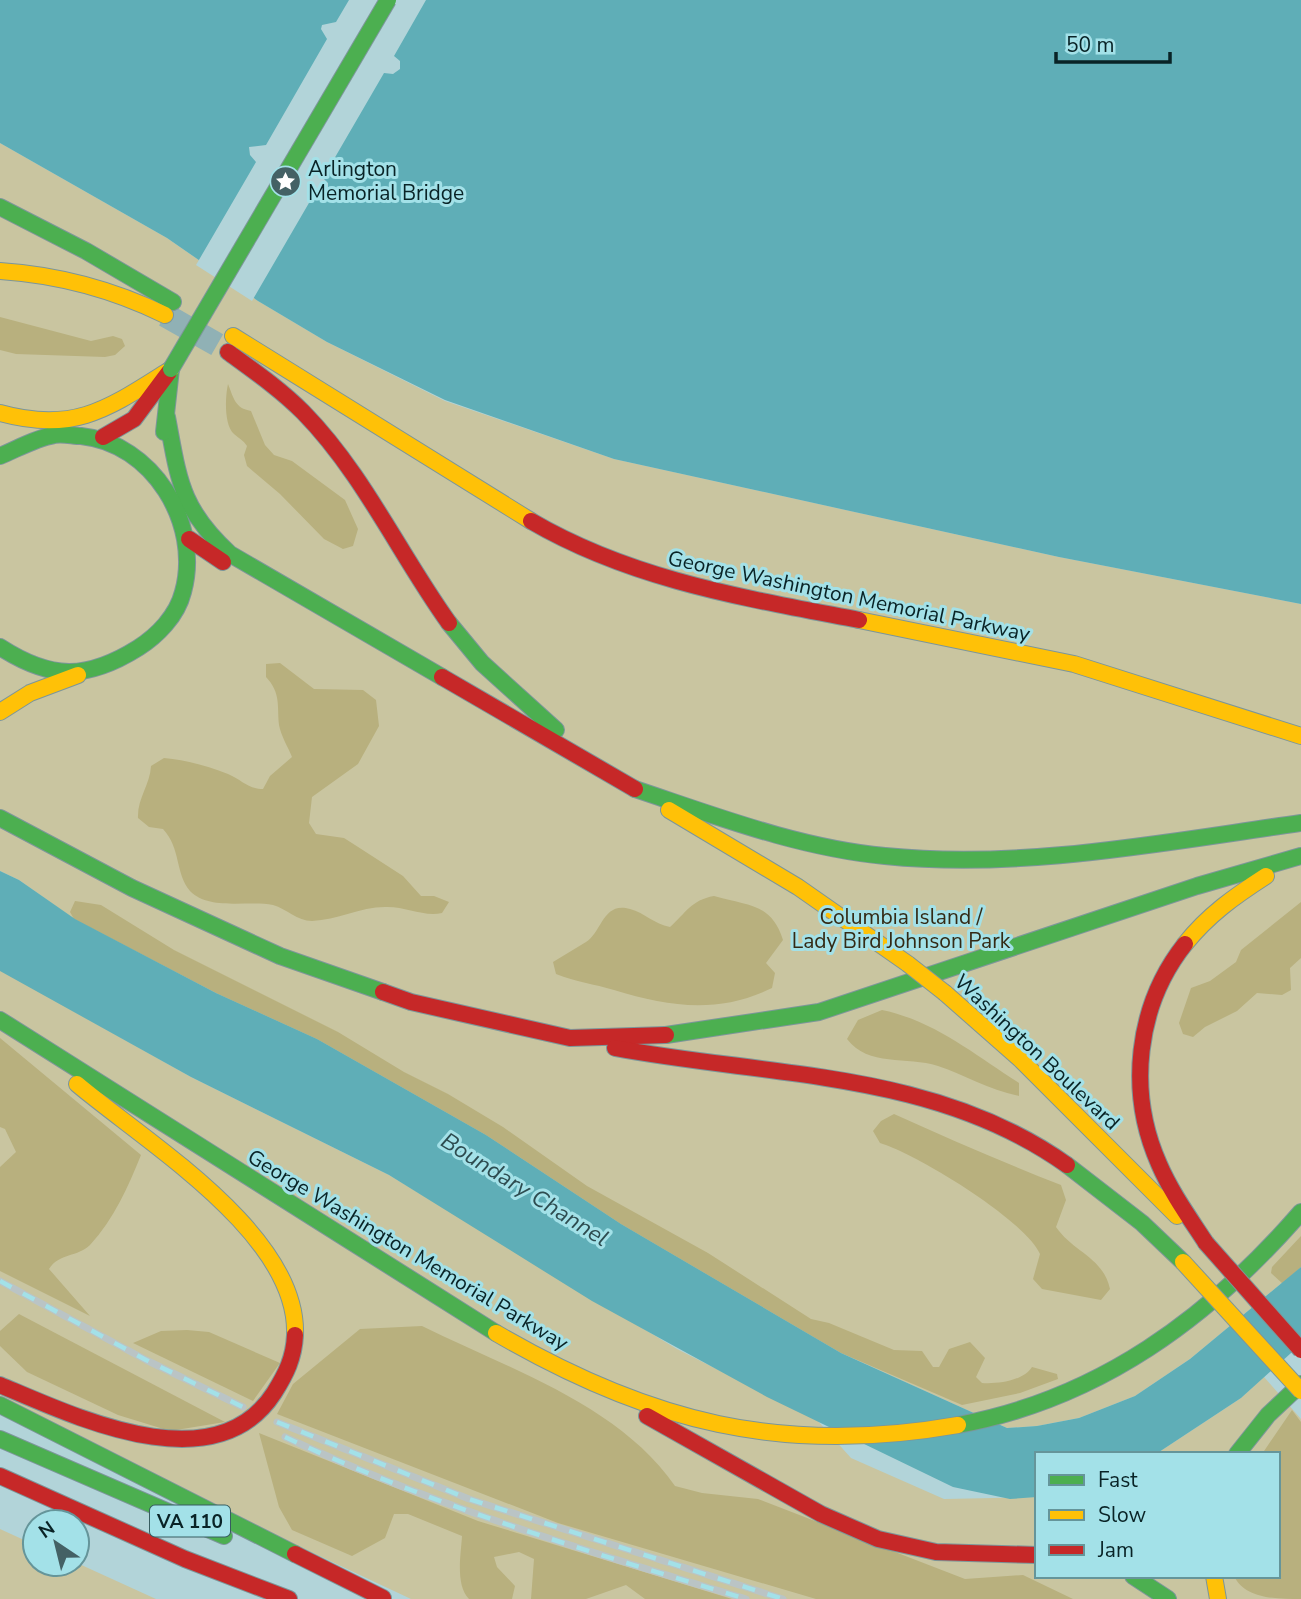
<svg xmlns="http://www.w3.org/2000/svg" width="1301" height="1599" viewBox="0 0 1301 1599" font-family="'Nunito Sans',sans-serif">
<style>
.green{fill:#c9c5a0}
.forest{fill:#b8b07e}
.water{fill:#5faeb7}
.pier{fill:#b2d4d9}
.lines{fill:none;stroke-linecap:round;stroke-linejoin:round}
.highway-tunnel{stroke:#90b1b5;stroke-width:24;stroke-dasharray:24 12;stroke-linecap:butt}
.fast-casing{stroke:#7c969a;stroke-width:18}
.slow-casing{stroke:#7c969a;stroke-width:18}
.jam-casing{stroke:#7c969a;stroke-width:18}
.fast{stroke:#4caf50;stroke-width:16}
.slow{stroke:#ffc107;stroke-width:16}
.jam{stroke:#c62828;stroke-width:16}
.rail-casing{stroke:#bac4c5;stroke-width:7}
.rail{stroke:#a3e1e8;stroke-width:4.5;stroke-dasharray:13;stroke-linecap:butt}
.fast-bridge-casing{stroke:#7c969a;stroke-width:18;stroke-linecap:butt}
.slow-bridge-casing{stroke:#7c969a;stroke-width:18;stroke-linecap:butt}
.jam-bridge-casing{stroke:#7c969a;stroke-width:18;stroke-linecap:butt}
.fast-bridge{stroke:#4caf50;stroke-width:16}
.slow-bridge{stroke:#ffc107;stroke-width:16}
.jam-bridge{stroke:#c62828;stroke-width:16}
.labels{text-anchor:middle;stroke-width:6;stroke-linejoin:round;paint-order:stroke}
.shield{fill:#a3e1e8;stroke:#375c60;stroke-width:2}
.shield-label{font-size:19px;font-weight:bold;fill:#092326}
.poi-label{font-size:21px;fill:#092326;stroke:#a3e1e8;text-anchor:start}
.street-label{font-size:21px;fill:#092326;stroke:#a3e1e8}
.park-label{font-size:21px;fill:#342a15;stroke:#a3e1e8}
.water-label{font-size:23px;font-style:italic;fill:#2e4c50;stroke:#a3e1e8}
</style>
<rect width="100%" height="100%" fill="#b2d4d9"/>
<g class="green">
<path d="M0,143L167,238L258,301L327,342L445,401L614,459L1059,557L1301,604V1267L1190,1359L1135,1396L1079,1418L1037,1426L1007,1428L841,1353L216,993L74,919L19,880L0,871Z"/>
<path d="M0,970L191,1077L389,1175L677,1349L817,1420L851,1458L944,1499L1037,1497V1576H1278V1454H1156L1241,1398L1264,1377L1301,1419V1599H411L0,1406Z"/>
<path d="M0,1529L35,1545V1564L77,1563L156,1599H0Z"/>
</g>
<g class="forest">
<path d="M0,317L91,341L113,336L122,339L125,346L115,355L105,357L16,354L0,350Z"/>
<path d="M228,384C234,399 235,408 251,411L265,445L274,455L292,461L345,500L358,529L353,546L343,549L324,539L280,494L247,466L244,455L247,446C243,440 240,439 234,434C224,425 225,397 228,384Z"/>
<path d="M280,663L314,689L363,690L376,700L379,726L358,764L312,797L309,823L316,834L344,838L355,845L403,876L421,896H434L449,902L442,913C423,917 405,906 385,907C360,907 337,920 312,921C297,921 287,909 273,905C250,900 209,911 190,891C175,873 181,848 163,829L149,827L138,818C137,799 150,785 151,766L164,758C186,760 208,766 228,774C242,780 248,789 263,789L270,776L292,757C288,747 281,736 279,725C277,705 281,693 266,677V664Z"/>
<path d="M714,896C747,906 771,902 783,940L766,963L775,973L772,988C718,1014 670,1007 614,990C594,984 576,982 556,974L553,962C564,955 575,949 586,942C602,932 603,901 630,909C645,913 654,924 670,927C686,913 691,900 714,896Z"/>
<path d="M75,901L101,905L174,950L338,1032L404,1072L448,1094L503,1127L587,1186L708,1253L811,1319L829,1323L894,1350L922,1351L933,1367H939L949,1349L970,1342L985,1358L976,1377L982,1383C998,1384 1023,1381 1032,1367L1057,1374L1058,1379L1020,1393L962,1405L841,1353L621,1224L486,1135L317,1039L216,993L74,919L70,912Z"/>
<path d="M1301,902V958L1290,968L1291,990L1282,995L1257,993L1237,1011L1205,1027L1193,1037L1183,1034L1179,1023L1191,988L1210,981L1236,962L1241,950Z"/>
<path d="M882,1010C935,1021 975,1055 1019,1083V1096C989,1090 965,1075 938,1066C907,1056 868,1067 847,1039L858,1020Z"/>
<path d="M0,1038L141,1155C128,1187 114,1219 90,1245C78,1257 59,1253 49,1269L90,1316L0,1271V1167L16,1152L5,1129L0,1127Z"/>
<path d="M894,1114C949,1139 1005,1163 1061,1185L1066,1200L1056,1227C1073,1252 1103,1257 1110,1289L1101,1300L1042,1289L1033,1279L1040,1254C1025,1220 917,1154 880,1143L873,1131L881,1121Z"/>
<path d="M1301,1236V1267L1283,1284L1271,1273L1272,1267Z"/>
<path d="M19,1314L225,1422L170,1431L118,1415L27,1372L0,1346V1331Z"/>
<path d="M422,1326C509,1369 619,1405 675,1486L702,1493L758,1499L965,1579L1023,1575L1073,1599H816L558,1523L277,1414L293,1384L360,1329Z"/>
<path d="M187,1330L209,1332L280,1363L253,1401L133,1343L161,1331Z"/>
<path d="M1292,1410L1301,1422V1599C1276,1599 1245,1599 1234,1576H1278V1454H1262Z"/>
<path d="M259,1433L478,1521L732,1599H645L626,1585L586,1599H531L534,1559L519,1552L494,1557L497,1567L515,1586L512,1599H469C455,1585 461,1554 462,1536L408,1514H394L385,1538L352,1556L292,1530L279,1507Z"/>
</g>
<g class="water">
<path d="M0,0H1301V604L1059,557L614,459L445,400L327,342L258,301L167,238L0,143Z"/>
<path d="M0,871L19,880L75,919L216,993L317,1039L486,1135L621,1224L841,1353L1007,1428L1037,1426L1079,1418L1135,1396L1190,1359L1301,1267V1344L1241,1398L1156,1454H1037V1497L1010,1499L953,1487L767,1397L592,1301L389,1175L191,1077L0,971Z"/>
</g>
<path class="pier" d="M349,0H426L394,56L400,61V69L393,74L384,73L323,178L328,183V191L321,196H313L252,301L196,265L256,162L250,155L249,147L266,145L327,39L321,29L322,25L336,22Z"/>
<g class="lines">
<path class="highway-tunnel" d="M165,315L225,349"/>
<defs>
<g id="fast">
<path d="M0,207L86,251L173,302"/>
<path d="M167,417C179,480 180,508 230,554L442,677"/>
<path d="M164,432L171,369"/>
<path d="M0,456C17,449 36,438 54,435C62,433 73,436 81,436C152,443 202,523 183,592C177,616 157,636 138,648C87,680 51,680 0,647"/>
<path d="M449,623L482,663L556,730"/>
<path d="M635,789C716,816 799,848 885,856C1023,870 1165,842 1301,823"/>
<path d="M0,818L132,888L280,956L383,992"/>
<path d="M0,1020L496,1333"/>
<path d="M666,1035L819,1012L1197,886L1301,856"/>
<path d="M1067,1165L1142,1223L1183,1262"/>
<path d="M0,1405L295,1554"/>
<path d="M958,1425C1099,1399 1209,1318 1301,1212"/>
<path d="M0,1439L224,1536"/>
<path d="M1237,1454L1268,1415L1301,1384"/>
<path d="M1133,1576L1168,1599"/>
</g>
<g id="slow">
<path d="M0,271C59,275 112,289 165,315"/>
<path d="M233,336L531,521"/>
<path d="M0,413C75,434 109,408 171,369"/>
<path d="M859,620L1074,664L1301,736"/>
<path d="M0,712L30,693L78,675"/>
<path d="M669,810L798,887L908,964"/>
<path d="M1185,944C1208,915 1235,896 1266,876"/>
<path d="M945,993L1020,1059L1177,1216"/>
<path d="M77,1084C147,1143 299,1235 295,1335"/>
<path d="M496,1333C649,1422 782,1456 958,1425"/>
<path d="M1214,1576L1218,1599"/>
</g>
<g id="jam">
<path d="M228,352C254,371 280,389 303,412C363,473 400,555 449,623"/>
<path d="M103,437L134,419L169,372"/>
<path d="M531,521C632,580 745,598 859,620"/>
<path d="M189,539L223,562"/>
<path d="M442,677L635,789"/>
<path d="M1185,944C1136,1006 1127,1092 1159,1164C1171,1192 1189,1217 1206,1243"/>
<path d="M383,992L411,1002L570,1038L666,1035"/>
<path d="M615,1048C769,1077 934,1070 1067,1165"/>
<path d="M0,1385C76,1417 215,1484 274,1393C286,1374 294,1358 295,1335"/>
<path d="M647,1416L821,1514L878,1539L936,1552L1037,1555"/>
<path d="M0,1476L185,1559L289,1599"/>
<path d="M295,1554L383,1598"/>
</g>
</defs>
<use href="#fast" class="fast-casing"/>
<use href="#slow" class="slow-casing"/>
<use href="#jam" class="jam-casing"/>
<use href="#fast" class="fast"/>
<use href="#slow" class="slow"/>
<use href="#jam" class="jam"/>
<defs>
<g id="rail">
<path d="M0,1281L146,1360L243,1407"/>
<path d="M277,1422L469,1499L783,1599"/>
<path d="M285,1437C433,1506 590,1552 746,1599"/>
</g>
</defs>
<use href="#rail" class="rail-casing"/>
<use href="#rail" class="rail"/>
<defs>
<path id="fast-bridge" d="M171,369L388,0"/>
<g id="slow-bridge">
<path d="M908,964L945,993"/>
<path d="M1183,1262L1301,1391"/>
</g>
<path id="jam-bridge" d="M1206,1243L1301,1350"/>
</defs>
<use href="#fast-bridge" class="fast-bridge-casing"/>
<use href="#slow-bridge" class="slow-bridge-casing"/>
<use href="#jam-bridge" class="jam-bridge-casing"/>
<use href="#fast-bridge" class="fast-bridge"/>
<use href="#slow-bridge" class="slow-bridge"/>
<use href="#jam-bridge" class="jam-bridge"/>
</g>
<defs>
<symbol id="sight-disc" viewBox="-11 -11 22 22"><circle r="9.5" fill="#446165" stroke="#a3e1e8"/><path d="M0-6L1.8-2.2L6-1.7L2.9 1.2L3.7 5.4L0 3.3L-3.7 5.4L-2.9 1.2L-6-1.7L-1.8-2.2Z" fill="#fff"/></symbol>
</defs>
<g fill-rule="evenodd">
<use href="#sight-disc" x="268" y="164" width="35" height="35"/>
</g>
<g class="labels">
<rect class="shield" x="150" y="1505.5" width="80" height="31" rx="5"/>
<g class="shield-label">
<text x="190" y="1528">VA 110</text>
</g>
<g class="poi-label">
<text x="308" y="176">Arlington<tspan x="308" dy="24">Memorial Bridge</tspan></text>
</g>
<g class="street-label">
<text transform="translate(849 596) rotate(12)" y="7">George Washington Memorial Parkway</text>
<text transform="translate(1037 1052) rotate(43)" y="7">Washington Boulevard</text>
<text transform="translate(408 1250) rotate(31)" y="7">George Washington Memorial Parkway</text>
</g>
<g class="park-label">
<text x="901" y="924">Columbia Island /<tspan x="901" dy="24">Lady Bird Johnson Park</tspan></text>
</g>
<g class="water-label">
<text transform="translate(525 1189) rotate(32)" y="8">Boundary Channel</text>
</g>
</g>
<rect x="1035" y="1452" width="245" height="126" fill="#a3e1e8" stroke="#65959a" stroke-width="2"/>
<rect x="1049" y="1475" width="35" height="10" fill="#4caf50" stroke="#65959a" stroke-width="2"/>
<text x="1098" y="1487" font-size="21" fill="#092326">Fast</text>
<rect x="1049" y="1510" width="35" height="10" fill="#ffc107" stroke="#65959a" stroke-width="2"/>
<text x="1098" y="1522" font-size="21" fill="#092326">Slow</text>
<rect x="1049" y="1545" width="35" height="10" fill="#c62828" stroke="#65959a" stroke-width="2"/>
<text x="1098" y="1557" font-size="21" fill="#092326">Jam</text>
<g transform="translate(56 1543) rotate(325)"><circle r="33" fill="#a3e1e8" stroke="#65959a" stroke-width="2"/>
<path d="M0-5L12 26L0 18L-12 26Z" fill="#446165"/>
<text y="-10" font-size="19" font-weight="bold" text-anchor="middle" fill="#092326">N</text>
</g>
<path d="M1056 52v10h114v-10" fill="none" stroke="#092326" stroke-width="3.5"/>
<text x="1066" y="52" font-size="21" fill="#092326" stroke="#a3e1e8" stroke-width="5" paint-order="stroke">50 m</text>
</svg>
